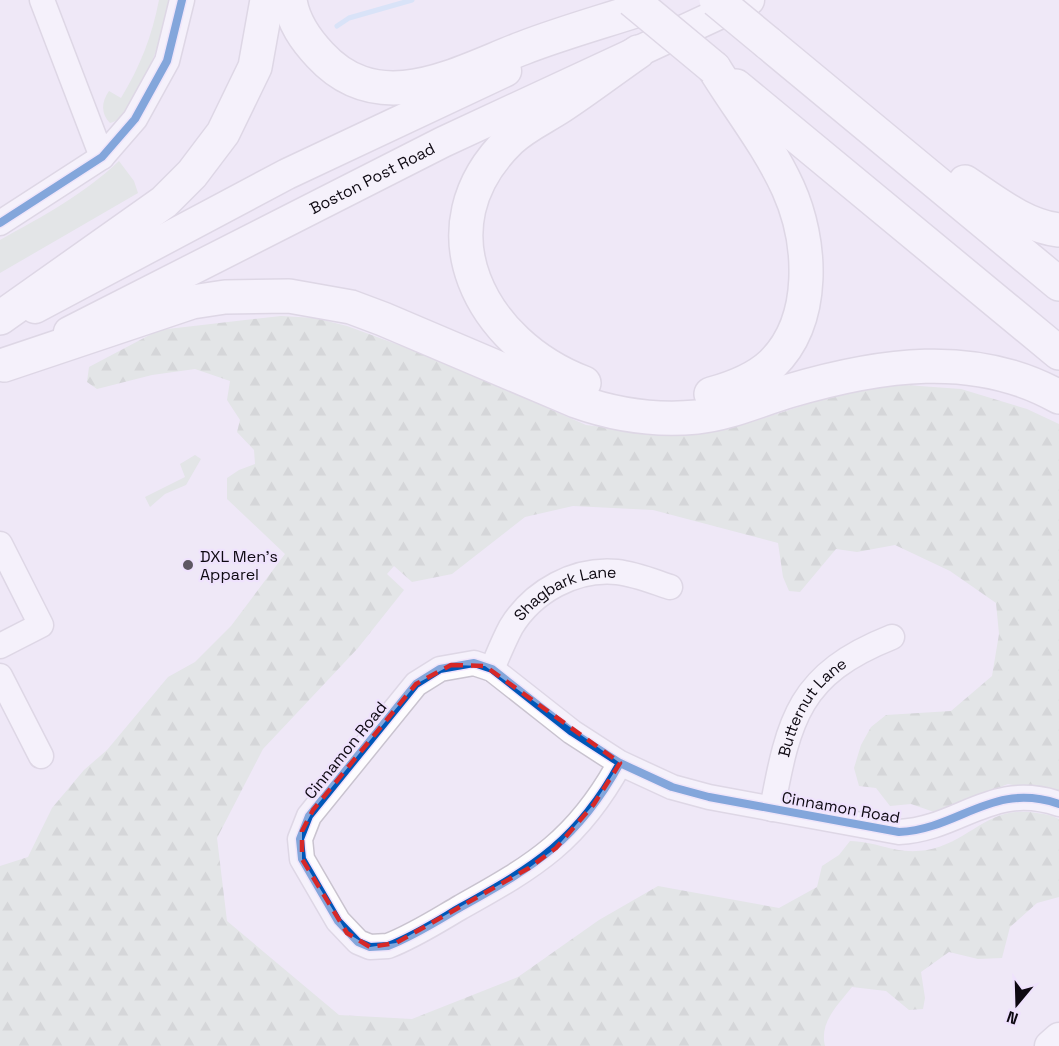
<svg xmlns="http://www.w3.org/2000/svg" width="1059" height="1046" viewBox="0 0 1059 1046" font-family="'Space Grotesk',sans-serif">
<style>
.green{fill:#d5e2d2}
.forest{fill:url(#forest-firs)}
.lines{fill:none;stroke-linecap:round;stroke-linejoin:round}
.stream{stroke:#bedef8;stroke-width:5}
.minor-casing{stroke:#c9c3cf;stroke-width:27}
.major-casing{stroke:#c9c3cf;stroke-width:33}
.highway-casing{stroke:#c9c3cf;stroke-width:36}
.minor{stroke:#fdfcfe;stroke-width:24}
.major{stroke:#fdfcfe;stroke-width:30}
.highway{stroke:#fdfcfe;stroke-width:33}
.highway-bridge-casing{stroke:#c9c3cf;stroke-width:36;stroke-linecap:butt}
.highway-bridge{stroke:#fdfcfe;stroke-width:33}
.cycleway-casing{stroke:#efe2fd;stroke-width:11}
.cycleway{stroke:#0057b8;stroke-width:8}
.marked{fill:none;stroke:#d62828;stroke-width:4.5;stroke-dasharray:12 8;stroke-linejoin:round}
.poi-dot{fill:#5d5762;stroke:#efe2fd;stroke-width:2}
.labels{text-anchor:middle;stroke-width:4.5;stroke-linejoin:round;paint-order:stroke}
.street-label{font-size:16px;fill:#0e0912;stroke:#efe2fd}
.poi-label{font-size:16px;fill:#0e0912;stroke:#efe2fd;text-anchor:start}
</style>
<defs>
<pattern id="forest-firs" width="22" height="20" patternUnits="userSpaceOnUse" patternTransform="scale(1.5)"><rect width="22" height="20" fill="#d5e2d2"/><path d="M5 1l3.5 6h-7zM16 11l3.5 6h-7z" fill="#b6c1b3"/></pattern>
</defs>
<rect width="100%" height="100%" fill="#efe8f7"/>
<g class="green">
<path d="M159,0H170C164,27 140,118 110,123C101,114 101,102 109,91L121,98C140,67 152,36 159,0Z"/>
<path d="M119,161L134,181L138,193L0,273V240C43,216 83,195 119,161Z"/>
<path d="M195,455L201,459L186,485L165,494L150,507L145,497L185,477L180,464Z"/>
</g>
<path class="forest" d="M281,316L315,318L347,326L437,359L586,425L670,435L755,421L817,401L892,384L961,389L1027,409L1059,424V795L1008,784L934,812L911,804L890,806L876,788L859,786L854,768L861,745L871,727L886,715L951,711L992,676L999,634L996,603L950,571L895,545L857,552L836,549L800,592L789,591L783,577L778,543L653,510L573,506L525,517L452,574L412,582L394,566L387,574L404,590L358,648L263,749L217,838L227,921L339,1015L412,1019L518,977L599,920L658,886L779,908L817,887L822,866L839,855L850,841C881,842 895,855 927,850C971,842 988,804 1037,813C1044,814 1052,815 1059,819V897L1037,903L1010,927L1002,958L978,959L949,952L921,972L925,998L923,1009L909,1010L886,991L852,987C838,1005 819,1022 825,1046H0V866L28,857L52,808L84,770L107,750L168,677L195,662L231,626L285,554L227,499V478L239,470L255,464L254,450L237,432L240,420L227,400L230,381L195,369L152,375L97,389L87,382L89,367L159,330Z"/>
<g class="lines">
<path class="stream" d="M337,26L349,18L412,0"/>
<defs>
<g id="minor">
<path d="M42,0L102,157"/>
<path d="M0,223L102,157L135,119L167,61L182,0"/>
<path d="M0,544L41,625L0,646"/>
<path id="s1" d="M492,669C498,655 504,640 511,627C533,591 575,568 617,572C635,574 652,581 670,587"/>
<path d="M0,676L41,756"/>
<path d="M620,763C578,840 535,866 461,907C437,921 414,936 388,946L370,947L358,942L338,921L302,859L300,839L309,816L416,684L440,669L474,663L492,669L572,732L620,763L672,787L709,797L899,832C960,829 992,781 1059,804"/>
<path id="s2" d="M772,809C789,718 799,674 892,637"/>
</g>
<g id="major">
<path d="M35,308L287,174L506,71"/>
<path id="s3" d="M69,332L443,142L749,0"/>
<path d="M1050,1046L1059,1038"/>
</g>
<g id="highway">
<path d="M290,0C293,22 305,39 320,55C380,120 457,73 523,48C559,34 598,23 635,11"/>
<path d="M768,43L1059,284"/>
<path d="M736,86L1059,353"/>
<path d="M965,182C994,201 1024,226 1059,230"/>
<path d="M0,318L164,202L192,174L223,133L255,67L267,0"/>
<path d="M4,365L192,302L225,297L289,296L351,307L383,319L576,401C615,415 655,421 697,417C728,414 759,400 789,391C877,365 974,349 1059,397"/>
<path d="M584,383C481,344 419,228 510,140C525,126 543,118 560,107C586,90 612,70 638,52"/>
<path d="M711,394C733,388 755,380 772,364C817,320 812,241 788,188C769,146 738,107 714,68"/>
</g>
</defs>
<use href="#minor" class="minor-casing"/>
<use href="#major" class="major-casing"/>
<use href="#highway" class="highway-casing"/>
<use href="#minor" class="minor"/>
<use href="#major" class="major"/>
<use href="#highway" class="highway"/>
<defs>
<g id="highway-bridge">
<path d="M632,0L714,68"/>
<path d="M716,0L768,43"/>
</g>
</defs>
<use href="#highway-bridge" class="highway-bridge-casing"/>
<use href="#highway-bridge" class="highway-bridge"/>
<defs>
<g id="cycleway">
<path d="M0,223L102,157L135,119L167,61L182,0"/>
<path d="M620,763C578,840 535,866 461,907C437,921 414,936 388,946L370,947L358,942L338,921L302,859L300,839L309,816L416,684L440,669L474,663L492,669L572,732L620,763L672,787L709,797L899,832C960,829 992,781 1059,804"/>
</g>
</defs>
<use href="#cycleway" class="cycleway-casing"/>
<use href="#cycleway" class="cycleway"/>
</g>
<path d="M0 0H1059V1046H0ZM451,665L485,666L620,763L594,804L556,848L529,868L396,943L370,947L347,933L302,859V831L313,810L416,684Z" fill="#efe8f7" fill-opacity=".55" fill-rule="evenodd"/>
<path class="marked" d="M451,665L485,666L620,763L594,804L556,848L529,868L396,943L370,947L347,933L302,859V831L313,810L416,684Z"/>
<circle class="poi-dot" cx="188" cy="565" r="6"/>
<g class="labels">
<g class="street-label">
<text dy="6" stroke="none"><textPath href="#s3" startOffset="340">Boston Post Road</textPath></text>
<text dy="6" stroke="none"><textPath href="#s1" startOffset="114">Shagbark Lane</textPath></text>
<text dy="6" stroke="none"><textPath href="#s2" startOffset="112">Butternut Lane</textPath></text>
<text transform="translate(345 750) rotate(-51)" y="6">Cinnamon Road</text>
<text transform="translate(841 807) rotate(10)" y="6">Cinnamon Road</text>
</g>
<g class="poi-label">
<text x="200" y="562">DXL Men's<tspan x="200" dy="18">Apparel</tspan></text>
</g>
</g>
<g transform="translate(1017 1004) rotate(199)" stroke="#efe2fd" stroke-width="4.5" paint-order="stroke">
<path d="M0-4.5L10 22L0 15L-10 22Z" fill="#0e0912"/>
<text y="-9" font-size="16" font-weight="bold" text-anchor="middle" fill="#0e0912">N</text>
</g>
</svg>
